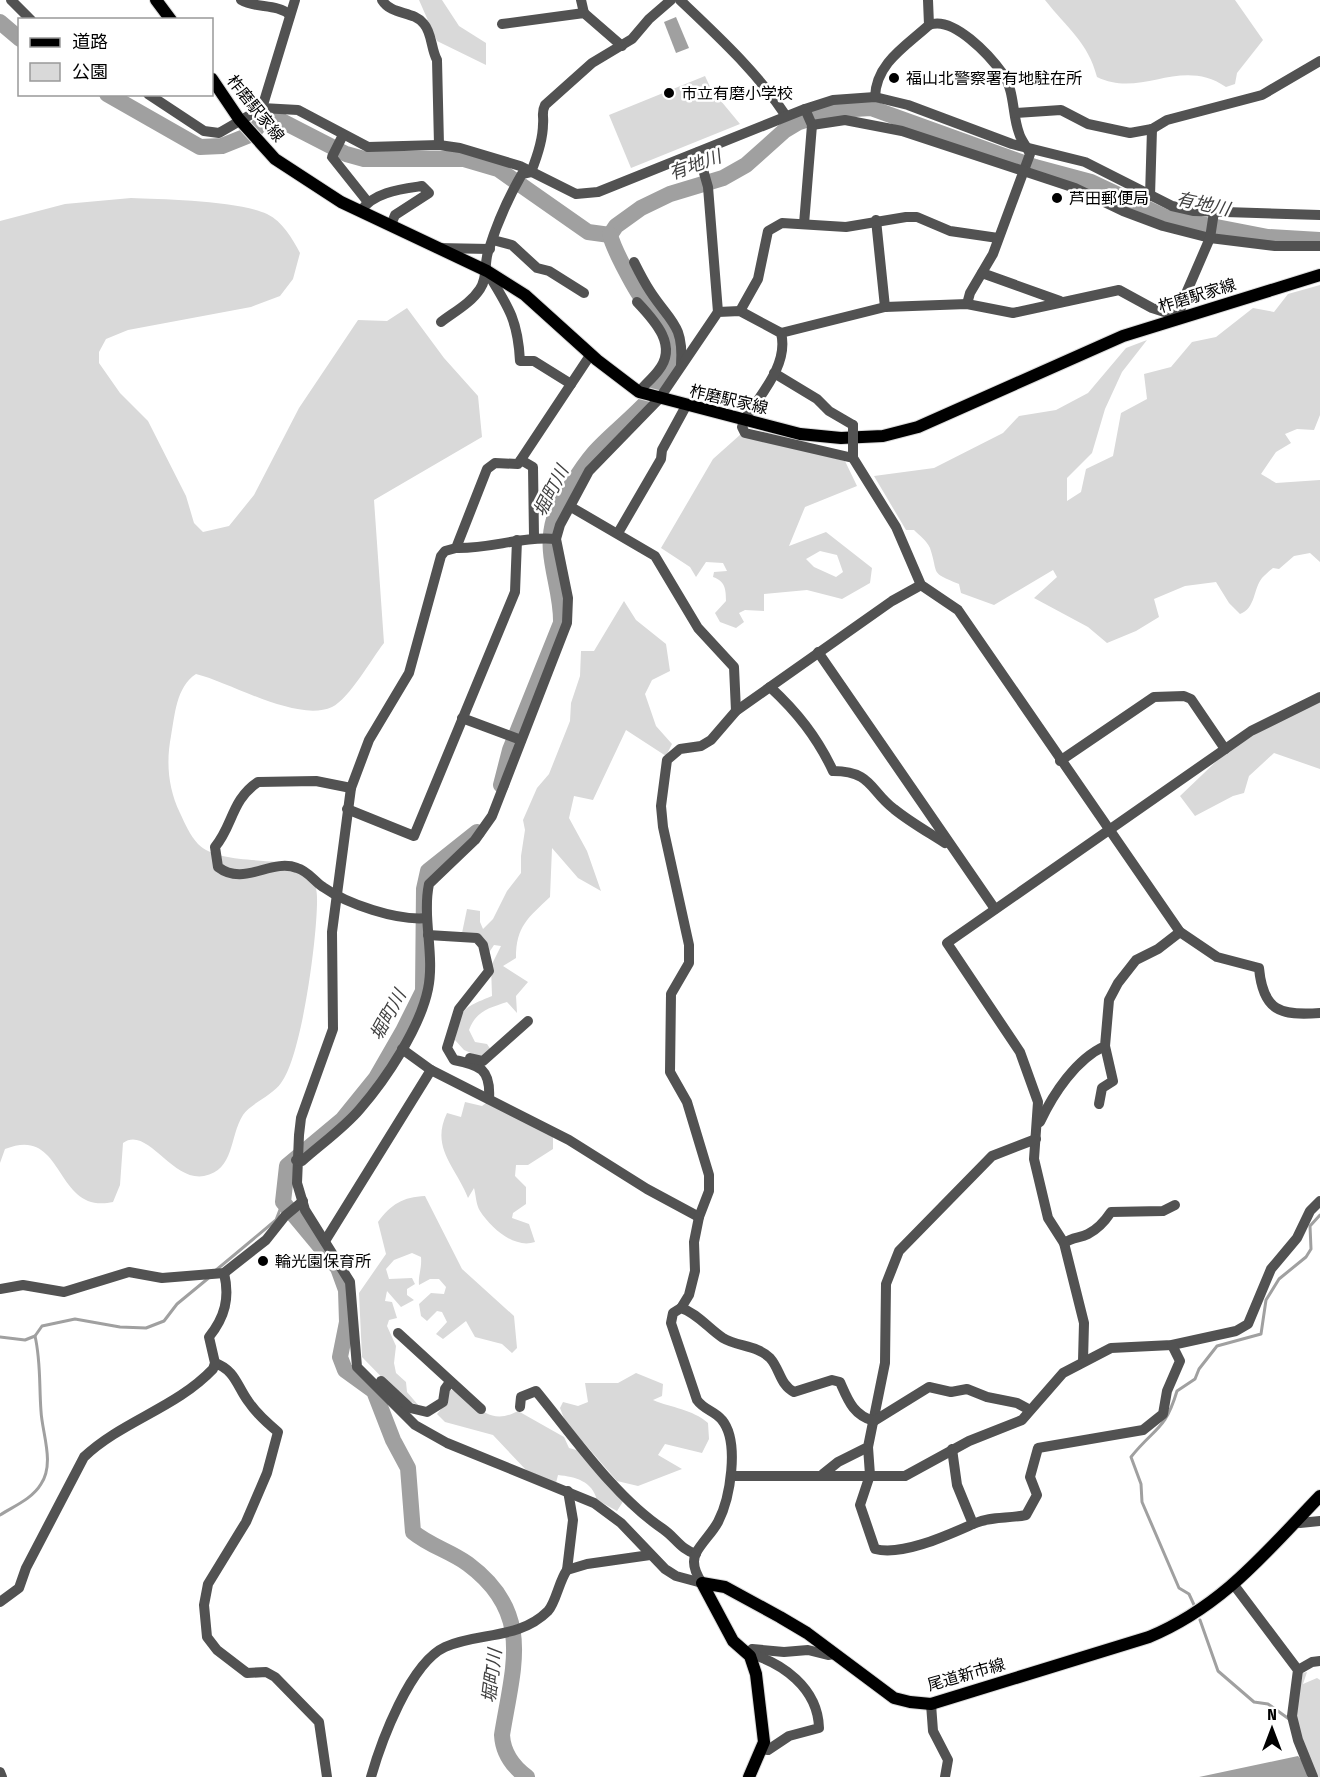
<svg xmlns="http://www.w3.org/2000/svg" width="1320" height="1777" viewBox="0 0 1320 1777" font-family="'Fira Sans Condensed','Noto Sans JP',sans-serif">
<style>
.green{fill:#d9d9d9;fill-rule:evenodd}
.water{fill:#a0a0a0}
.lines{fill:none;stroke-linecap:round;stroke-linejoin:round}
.stream{stroke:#a0a0a0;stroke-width:3}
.river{stroke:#a0a0a0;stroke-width:16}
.major-casing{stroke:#dbdbdb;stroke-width:14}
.minor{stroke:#525252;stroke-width:10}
.major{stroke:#000;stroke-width:12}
.minor-bridge{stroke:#525252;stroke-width:10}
.poi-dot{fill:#000;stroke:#fff;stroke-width:2}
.labels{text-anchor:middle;stroke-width:5;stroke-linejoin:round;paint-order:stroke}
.poi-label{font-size:16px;fill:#000;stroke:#fff;text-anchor:start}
.street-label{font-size:16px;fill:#000;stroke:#fff}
.water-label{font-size:18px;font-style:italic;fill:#414141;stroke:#fff}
</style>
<rect width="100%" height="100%" fill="#fff"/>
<g class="green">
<path d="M419,0H442L459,26L486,43V65L437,41Z"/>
<path d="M1045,0H1235L1263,40L1237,73L1235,84L1226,87C1180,56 1142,99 1097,77C1088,42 1067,28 1045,0Z"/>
<path d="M705,76L711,89L740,124L631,168L609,115Z"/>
<path d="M131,198C163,199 240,201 267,214C283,222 292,238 300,253L293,279L280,296L251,307L128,330L106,339L99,352V363L120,393L148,421L186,496L194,523L203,532L229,526L254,495L299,408L358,320L387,321L407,308L444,358L478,396L482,437L374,500L384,643C372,658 349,699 332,707C297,723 230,682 196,674C176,687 175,715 171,736C166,762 168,788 180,813C185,824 190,835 198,844C217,864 272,858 297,865C302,867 308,871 313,874C314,881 317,889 317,897C318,933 302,1056 281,1083C273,1095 250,1104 243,1115C229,1137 235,1170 204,1176C172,1182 147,1125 123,1143L120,1185L113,1202C53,1215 66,1124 5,1149L0,1163V221L65,204Z"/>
<path d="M1320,285V415L1314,430L1297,429L1285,434L1291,443L1276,452L1261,474L1276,483L1320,480V562L1310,553L1294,556L1279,569L1273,568C1269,571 1265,575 1262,578C1253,589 1256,608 1240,614L1229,603L1216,582L1185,586L1154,599L1159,617L1136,631L1107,643L1088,627L1034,598L1057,577L1053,570L994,605L961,593L959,584C929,572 939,575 930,548C927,541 919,535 914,530H906L874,476L934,468L1003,433L1019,416L1056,410L1088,393L1126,348L1147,340L1122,372L1105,409L1092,453L1067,478V501L1081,492L1086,469L1113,456L1121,413L1147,399L1144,374L1171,367L1192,342L1216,337L1253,308L1274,312L1288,294Z"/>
<path d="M741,434L845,461L857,486L805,507L789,546L826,532L872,568L870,583L842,599L807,590L764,594V611L745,610L739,613L744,622L736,628L720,622L715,613L726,601C726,589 725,581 713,577L714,572L727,571L723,563L706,562L696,577L690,567L661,548L713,459ZM820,551L837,555L843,572L836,577L814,567L806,559Z"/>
<path d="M624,601L636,620L666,644L670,671L652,680L645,694L656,726L672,744L666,756L626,730L593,800L574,796L569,818L587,851L601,891L578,878L552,848L550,897C528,918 516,926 516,958L503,966L528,982L516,996L517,1013L507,1002C489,1008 476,1011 469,1030L475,1042L487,1044L491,1050L480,1057L464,1050L455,1040C460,1008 463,1008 492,996L491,966L501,946L494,945L488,954L462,933L467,909L480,911V922L483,929L493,919L507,891L521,873V856L525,830L523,820L537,788L549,774L570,721L571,703L580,676L581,651H594Z"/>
<path d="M1320,702V769L1274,753L1249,776L1244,793L1233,796L1195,816L1180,796L1225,753L1269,726Z"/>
<path d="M465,1102L482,1106L486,1103L553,1135V1149L528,1165H516L515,1176L526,1187V1204L513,1213L512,1218L529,1224L535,1242C514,1249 491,1228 480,1211C476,1205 476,1195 474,1188L468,1198C456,1167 430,1148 447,1113L461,1117Z"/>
<path d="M425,1196L462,1269L514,1316L517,1348L512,1353L502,1344L475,1337L466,1321L443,1339L436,1334L447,1322L442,1312L437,1311L427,1321L421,1316L419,1304L431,1293L444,1294L446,1287L439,1279H430L419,1285C418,1275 422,1269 421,1257L412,1253L394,1260L386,1269L389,1279L412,1278L415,1284L407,1289V1295L414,1300L401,1307L387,1291L385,1301L392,1302L397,1318L389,1320L387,1326L396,1346L394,1363L396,1373L406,1382L407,1392L419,1406L400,1396L362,1357L359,1293L386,1254L378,1222C391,1204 403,1197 425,1196Z"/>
<path d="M636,1373L663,1384L662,1396L653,1400C672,1408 692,1409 708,1423L709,1439L702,1453L665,1444L658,1455L682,1469L638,1486L617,1481L565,1421L560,1408L563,1402L578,1406L588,1402L585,1383H618Z"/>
<path d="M449,1389C474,1397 485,1429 518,1411L564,1437L569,1448L580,1451L624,1500L617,1511L597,1500C592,1481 576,1477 558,1475L556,1483L527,1471L493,1435L445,1422L437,1414L446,1403Z"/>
<path d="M1307,1672L1303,1684L1317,1678L1320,1680V1777H1316L1298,1734L1294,1675Z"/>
</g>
<g class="water">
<path d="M676,17L689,48L676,53L664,22Z"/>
<path d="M1298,1756L1310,1770L1307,1777H1199Z"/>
</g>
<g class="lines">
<g class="stream">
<path d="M215,1271L276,1220L283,1202"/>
<path d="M0,1337L25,1340L35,1336L42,1326L75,1319L120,1327L146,1328L164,1321L177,1304L211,1276"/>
<path d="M0,1515C14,1506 32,1499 41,1484C55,1463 42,1433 41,1411C39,1385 41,1362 35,1336"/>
<path d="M1195,1607L1189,1594L1179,1588L1142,1502L1141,1484L1131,1457C1155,1427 1165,1431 1177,1391L1195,1379L1199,1369L1217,1346L1261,1334L1266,1300L1279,1279L1306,1257L1311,1249L1310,1226L1320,1215"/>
<path d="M1200,1620L1218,1671L1254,1702L1268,1704L1289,1719"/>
</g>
<g class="river">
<path d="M0,22L20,39"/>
<path d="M107,94L200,147L222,146L252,134L260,124L274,117L346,154L364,159H464L498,169L588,232L610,235"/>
<path d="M610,235L616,226L641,208L670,194L723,178L746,165L784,131L799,122L837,110L871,108L1035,167L1091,182L1165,217L1268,237L1320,240"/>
<path d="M501,785L510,750L561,623C562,587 543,555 554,519C560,501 582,467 594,453C616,427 676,387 676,351C677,324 660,321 646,304C636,292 614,250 610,235"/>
<path d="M477,832L428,871L424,889L423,991L403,1031L376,1078L342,1120L287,1166L283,1202L338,1268L346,1290L347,1322L340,1357L345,1370L374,1391L393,1440L408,1468L413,1532C430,1546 450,1551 468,1564C534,1613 513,1666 502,1735C503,1753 512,1766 527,1777"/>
</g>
<defs>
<g id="major">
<path d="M156,0L171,20"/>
<path d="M212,79L239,119L275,159L341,202L487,271L525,295L597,360L639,392L800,434L841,438L883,436L918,427L1123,336L1320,275"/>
<path d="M749,1777L764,1742L756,1674L750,1656L733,1641L702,1583L725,1587L780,1617L807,1633L894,1698L910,1702L931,1704L1149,1637C1223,1606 1266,1552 1320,1496"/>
</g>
</defs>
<use href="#major" class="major-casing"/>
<g class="minor">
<path d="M11,0L31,20"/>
<path d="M241,0C257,9 276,3 290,15"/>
<path d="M382,0C392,16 413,10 424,24C432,33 431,49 437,60L439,145"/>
<path d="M581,0L584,13"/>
<path d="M680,0C719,37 757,72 786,116"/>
<path d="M502,24L584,13L622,46"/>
<path d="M929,25C953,15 990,56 1003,74C1015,91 1012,115 1019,133C1021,141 1027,146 1030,154L993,254L970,293L967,304"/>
<path d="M148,94L204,131L219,133L262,108L298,110L368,147L439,145L460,148L520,166L576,194L598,192L805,109L833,100L875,97L908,105L1012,144L1085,162L1172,206L1194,211L1320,215"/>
<path d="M875,97C876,63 906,46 929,25L928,0"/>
<path d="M262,108L295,0"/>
<path d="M1015,113L1061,110L1088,124L1130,133L1152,129L1167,120L1262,95L1320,61"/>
<path d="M812,125L845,120L902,131L1075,188L1123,211L1163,226L1210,238L1275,246H1320"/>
<path d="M343,135L332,157L367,201"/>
<path d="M698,152L708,187L718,312"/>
<path d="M1150,196L1152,129"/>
<path d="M361,211C373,192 402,189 422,186L429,193L395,215L391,225"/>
<path d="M876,220L885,307"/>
<path d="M804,224L812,125L805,109"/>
<path d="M493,240L512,245L537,268L549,271L584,293"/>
<path d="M437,248L490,249"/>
<path d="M634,262C639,272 644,282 650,291C670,322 684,324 681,365"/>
<path d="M487,272C508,306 518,320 520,361H534L571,384"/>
<path d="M982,273L1060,301"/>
<path d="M637,302C654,320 679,346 658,371C652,379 645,384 639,392"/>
<path d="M740,311L758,279L768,231L782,223L846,227L906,217H917L950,231L998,238"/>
<path d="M441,322C454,312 471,303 480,289C488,277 484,265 488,252C496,226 508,198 522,174L531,172C537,157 543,139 543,124C544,116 541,113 545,105L592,63L632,39L649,19L671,0"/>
<path d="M781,333L885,307L967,304L1013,313L1119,290L1152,308L1180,317L1181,305L1210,238L1214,212"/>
<path d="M591,354L518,464L495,463L487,469L456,548L445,551L441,556L409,673L369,740L351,788L332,932L333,1029L301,1118L299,1135L297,1183L305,1210L350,1282L357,1367L415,1425L447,1443L594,1503L621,1523L665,1569L676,1576L702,1583"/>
<path d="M774,373L817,399L829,411L853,425"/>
<path d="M521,460L533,467L534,536"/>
<path d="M571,507L655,556L698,628L734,667L736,711"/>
<path d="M618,533L661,459L662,450L686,406"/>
<path d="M456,548C490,549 521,536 556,539"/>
<path d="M818,652L995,909"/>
<path d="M770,687C797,712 817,737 833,771C872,771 870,791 894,809C910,822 928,832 945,843L947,841"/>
<path d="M462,718L521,740"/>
<path d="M1060,761L1154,697L1184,696L1191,699L1225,749"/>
<path d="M351,788L316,781L258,782C231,800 233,826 215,847L218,867C244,887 271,858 297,868C308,871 314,881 323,887C347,904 397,921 427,918"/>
<path d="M347,809L414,836L515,592L517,540"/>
<path d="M428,935L477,938L483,945L489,971L459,1009L447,1048L454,1060C480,1065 491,1069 489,1099"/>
<path d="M402,1049L431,1070L569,1140L647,1189L699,1217"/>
<path d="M470,1058L483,1061L528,1021"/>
<path d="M1099,1104L1102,1088L1113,1081L1105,1046"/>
<path d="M1040,1122C1053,1094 1076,1059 1105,1046L1109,1000L1118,983L1136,960L1158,949L1180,932"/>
<path d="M296,1160L302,1161C321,1144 344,1128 360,1109C386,1079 420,1028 428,989C435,955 422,918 429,884L475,840L492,816L567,623L568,598L556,539L560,525L589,471L659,399L718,312L740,311L781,333C789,364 761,394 745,419L742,427L745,433L853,458L896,527L921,585L958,610L1180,932L1217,957L1259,968C1263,1011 1280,1016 1320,1013"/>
<path d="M325,1241L431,1070"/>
<path d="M1064,1243C1072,1237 1080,1238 1088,1234C1098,1229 1105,1221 1111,1212L1163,1211L1175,1205"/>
<path d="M0,1289L23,1285L64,1292L129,1272L162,1278L224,1273L266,1240L285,1216L303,1201"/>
<path d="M681,1308L689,1295L695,1271L694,1242L699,1217L709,1191V1175L687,1102L670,1072L671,994L689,963V945L663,827L661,806L667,760L680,749L701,746L711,740L736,711L892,601L921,585"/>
<path d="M398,1333L481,1409"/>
<path d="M1083,1361L1084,1323L1064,1243L1048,1218L1034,1159L1038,1102L1020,1052L947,943L1251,731L1320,697"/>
<path d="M215,1363C235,1370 237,1386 248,1401C256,1413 267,1423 278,1432L267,1473L246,1522L208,1584L204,1605L207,1637L217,1650L247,1673L266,1672L275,1677L319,1722L327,1777"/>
<path d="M381,1381L410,1408L427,1412L443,1402L445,1389L450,1382"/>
<path d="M520,1407L521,1397L536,1391C573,1436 615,1497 663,1529C675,1537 681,1550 696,1554"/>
<path d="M868,1447L870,1475L860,1505L875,1549C903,1556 948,1535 973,1524L957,1485L952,1449"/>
<path d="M823,1474L838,1462L868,1447L885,1363L886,1284L899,1251L992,1156L1036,1139"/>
<path d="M731,1476H905L969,1441L1022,1420L1063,1373L1111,1348L1172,1345L1236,1331L1248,1324L1271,1269L1297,1238L1310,1211L1320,1201"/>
<path d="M1296,1521L1300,1523L1320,1521"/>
<path d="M973,1524C990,1516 1008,1519 1026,1515L1037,1495L1030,1477L1038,1448L1143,1430L1163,1414L1167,1391L1180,1361L1172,1345"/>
<path d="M567,1570L573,1520L568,1491"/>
<path d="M702,1583C696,1574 691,1563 696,1553C702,1542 712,1533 718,1522C730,1499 740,1442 722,1420C715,1411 704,1410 697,1400L671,1323L673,1313L681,1308C697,1313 709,1329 723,1338C738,1347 757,1345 770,1358C780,1369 780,1385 794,1392L832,1380L840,1382C848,1400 853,1415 874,1421L929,1387L951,1392L967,1389L987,1397L1017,1403L1030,1410"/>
<path d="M1234,1585L1298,1670L1292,1716L1298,1740L1313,1777"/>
<path d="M0,1602L19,1588L26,1568L84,1457C122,1421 176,1408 213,1369L215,1363L209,1337C225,1317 230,1298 224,1273"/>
<path d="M752,1649L784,1652L808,1650L828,1655L834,1654"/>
<path d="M747,1653C782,1662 818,1688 819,1728L789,1736L768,1750L761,1749"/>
<path d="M1298,1670L1312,1662L1320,1661"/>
<path d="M931,1704L933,1731L948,1760L945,1777"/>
<path d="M0,1772L2,1777"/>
<path d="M371,1777C381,1742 410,1663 445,1647C478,1632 519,1640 548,1611C556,1602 559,1581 567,1570L587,1564L650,1555"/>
</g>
<use href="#major" class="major"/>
<path class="minor-bridge" d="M853,425V458"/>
</g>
<g class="poi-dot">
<circle cx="894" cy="78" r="6"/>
<circle cx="669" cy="93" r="6"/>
<circle cx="1057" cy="198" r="6"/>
<circle cx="263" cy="1261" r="6"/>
</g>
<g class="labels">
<g class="poi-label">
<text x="906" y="84">福山北警察署有地駐在所</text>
<text x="681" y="99">市立有磨小学校</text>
<text x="1069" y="204">芦田郵便局</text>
<text x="275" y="1267">輪光園保育所</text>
</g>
<g class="street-label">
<text transform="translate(256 108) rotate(51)" y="6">柞磨駅家線</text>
<text transform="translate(1197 295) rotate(-17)" y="6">柞磨駅家線</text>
<text transform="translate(729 399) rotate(13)" y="6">柞磨駅家線</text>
<text transform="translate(966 1674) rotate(-16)" y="6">尾道新市線</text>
</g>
<g class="water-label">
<text transform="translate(695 165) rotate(-20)" y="6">有地川</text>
<text transform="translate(1203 204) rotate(12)" y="6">有地川</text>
<text transform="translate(551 491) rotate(-63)" y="6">堀町川</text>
<text transform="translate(388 1015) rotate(-61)" y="6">堀町川</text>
<text transform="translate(492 1676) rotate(-83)" y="6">堀町川</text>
</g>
</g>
<rect x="18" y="18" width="195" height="78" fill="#ffffff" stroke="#999999" stroke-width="1.5"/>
<rect x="30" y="38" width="30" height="9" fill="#000000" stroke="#999999" stroke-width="1.5"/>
<text x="72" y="48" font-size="18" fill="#000000">道路</text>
<rect x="30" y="63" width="30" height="18" fill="#d9d9d9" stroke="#999999" stroke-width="1.5"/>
<text x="72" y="78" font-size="18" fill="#000000">公園</text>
<g transform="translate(1272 1729)" stroke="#ffffff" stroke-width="4.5" paint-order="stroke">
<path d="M0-4.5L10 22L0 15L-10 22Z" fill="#000000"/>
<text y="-9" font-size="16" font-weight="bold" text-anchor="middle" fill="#000000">N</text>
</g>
</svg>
